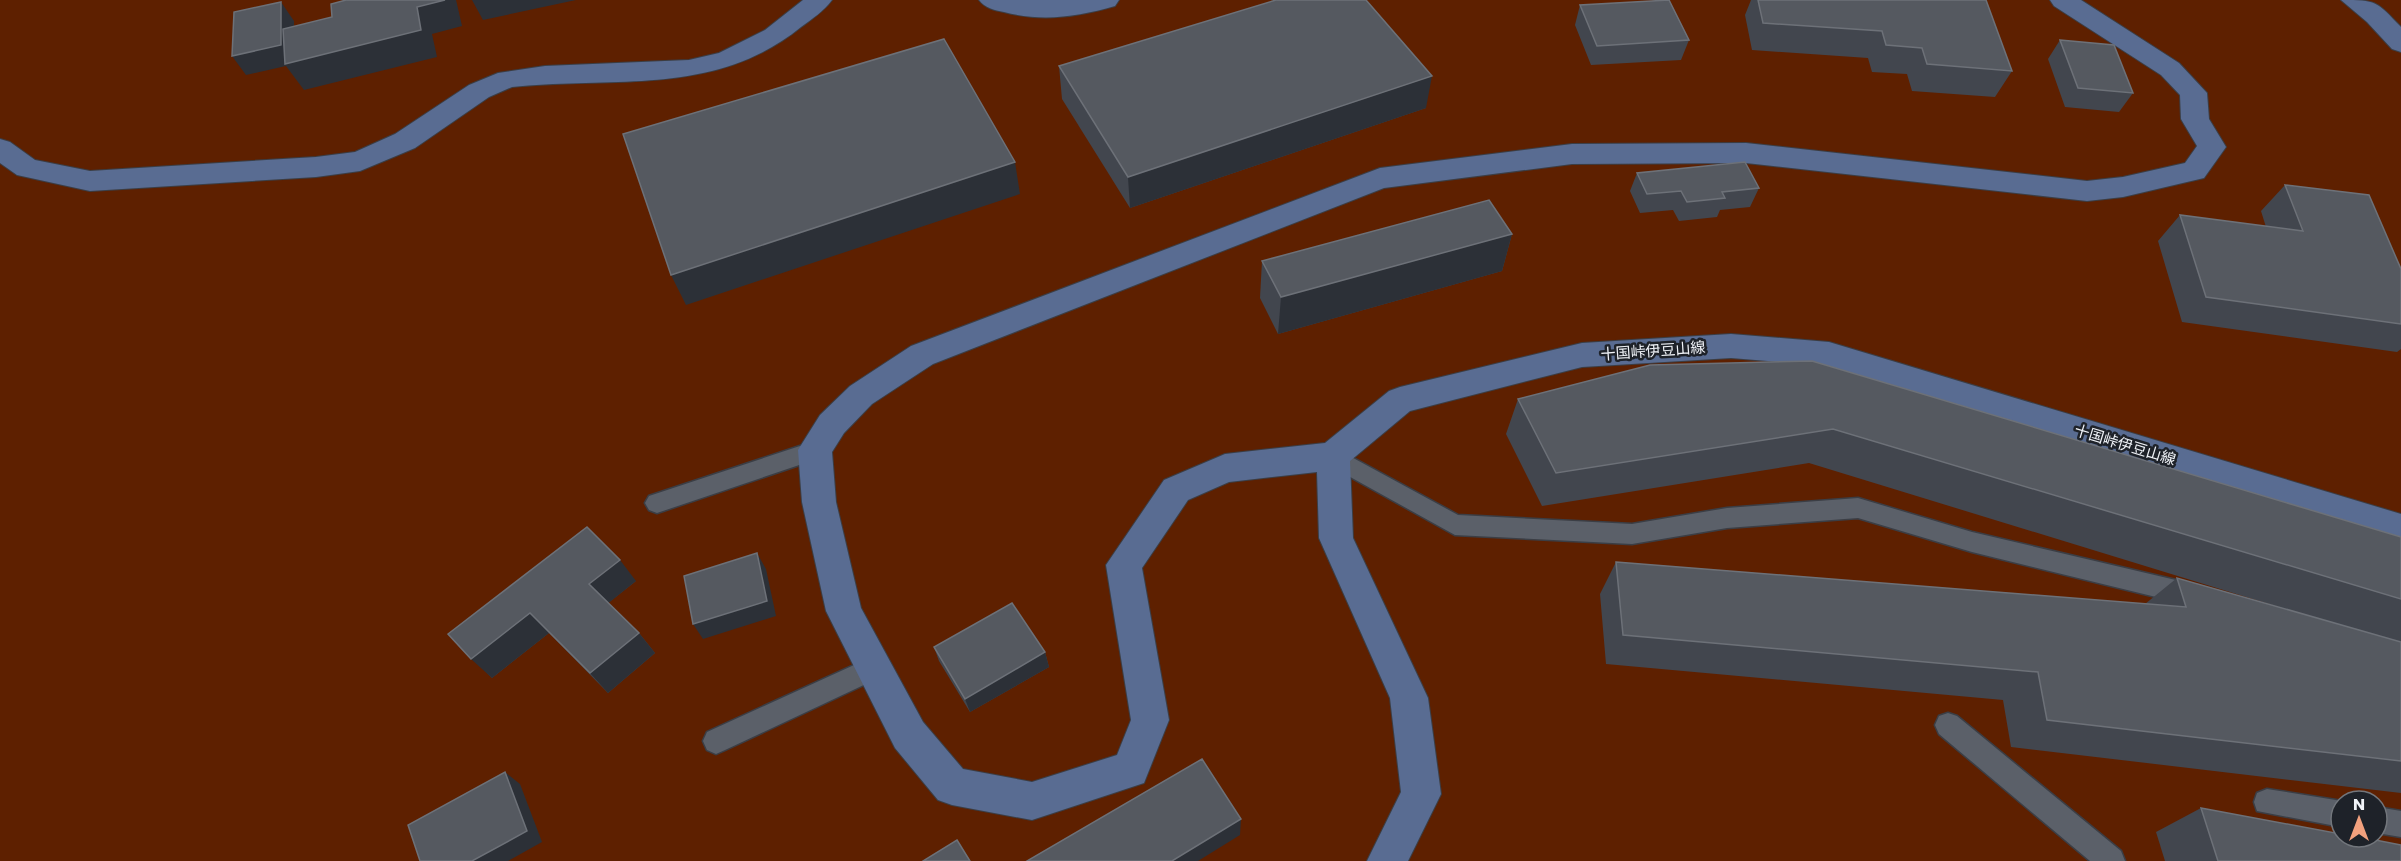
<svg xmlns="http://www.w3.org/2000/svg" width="2401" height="861" viewBox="0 0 2401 861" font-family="Poppins,'Noto Sans JP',sans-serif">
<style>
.green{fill:#5e2000;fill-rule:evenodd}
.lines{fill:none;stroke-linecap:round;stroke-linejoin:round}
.lane-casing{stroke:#3b3e45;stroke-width:3}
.secondary-casing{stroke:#3b3e45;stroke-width:2}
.lane{fill:#5b6069;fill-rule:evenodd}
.secondary{fill:#596c92;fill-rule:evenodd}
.wall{fill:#42464e}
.shaded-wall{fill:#2c3037}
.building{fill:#555960;stroke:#6d7178;stroke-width:1.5}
.labels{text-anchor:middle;stroke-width:5;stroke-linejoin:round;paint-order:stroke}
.street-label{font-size:15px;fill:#f1f4f9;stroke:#1e2229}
</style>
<rect width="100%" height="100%" fill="#1e2229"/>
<path class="green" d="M0,0H2401V861H0ZM2341,801H2377V837H2341Z"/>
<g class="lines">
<defs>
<g id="lane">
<path d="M815,441L823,443L826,450L823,457L657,513L649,510L645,503L649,496Z"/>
<path d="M1333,447L1458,515L1632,524L1727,508L1858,498L1972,532L2197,585L2206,588L2209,596L2206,604L2197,607L1972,552L1858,518L1727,528L1632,544L1455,535L1325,463L1322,456L1325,449Z"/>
<path d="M876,655L885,659L889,667L885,675L725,750L716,754L707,750L703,741L707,732Z"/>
<path d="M1948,713L1957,716L2121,851L2125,861H2090L1939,734L1935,725L1939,716Z"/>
<path d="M2267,789L2342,801L2341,827L2257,811L2254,802L2257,793Z"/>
<path d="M2377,807L2401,811V837L2377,833Z"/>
</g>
<g id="secondary">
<path d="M803,0H832C824,11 812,19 801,27C715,97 614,76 512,87L489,97L415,148L360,171L316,177L90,191L17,175L0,163V139L10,142L35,160L90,171L316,157L355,152L395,134L469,85L498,73L545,66L689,60L719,53L765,30Z"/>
<path d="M979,0H1119L1115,6C1077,17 1042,22 1004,12C994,10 985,8 979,0Z"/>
<path d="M2050,0H2081L2179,63L2207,93L2209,119L2226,147L2204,178L2123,197L2087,201L1746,163L1572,164L1384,188L933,364L872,404L844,433L832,452L836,502L861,608L923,722L963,769L1032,782L1117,755L1131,720L1106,565L1164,480L1225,454L1325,443L1389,391L1400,387L1582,343L1731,334L1829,342L2401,514V544L1829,366L1731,358L1582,367L1410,411L1350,461L1353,538L1428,698L1441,794L1408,861H1367L1401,792L1390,698L1319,538L1317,472L1229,482L1188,500L1142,568L1169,720L1144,783L1032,820L952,805L938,800L895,748L826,611L802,502L798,450L820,415L850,386L911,346L1380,168L1572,144L1746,143L2087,181L2123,177L2185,163L2197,146L2181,119L2180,95L2161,75L2054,6Z"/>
<path d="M2341,0C2377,0 2376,1 2401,27V52L2392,49L2367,22Z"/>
</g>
</defs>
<use href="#lane" class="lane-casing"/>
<use href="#secondary" class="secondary-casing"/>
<use href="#lane" class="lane"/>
<use href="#secondary" class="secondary"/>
</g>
<g class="wall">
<path d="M1751,0H1986L2012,71L1995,97L1912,91L1907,74L1872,72L1868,58L1752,50L1745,15Z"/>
<path d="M1580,5L1689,40L1681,60L1591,65L1575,25Z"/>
<path d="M2060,40L2133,93L2119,112L2065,107L2048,59Z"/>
<path d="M1059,66L1426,108L1130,208L1062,99Z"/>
<path d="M1637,173L1759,188L1750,207L1720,210L1717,217L1679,221L1673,210L1640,213L1630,191Z"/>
<path d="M2285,185L2401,269V349L2397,352L2182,322L2158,241L2180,215L2266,227L2261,211Z"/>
<path d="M1512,234L1502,271L1278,334L1260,298L1262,261Z"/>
<path d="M1650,365L2401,537V793L2011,747L2003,700L1606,664L1600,594L1616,562L2145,604L2177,578L2282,608L1809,463L1542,506L1506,434L1518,399Z"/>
<path d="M636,581L608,603L639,633L655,653L608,693L549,633L492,678L448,634Z"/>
<path d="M934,647L1045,652L1049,667L970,712L939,661Z"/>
<path d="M2201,808L2401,861H2165L2156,832Z"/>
</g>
<g class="shaded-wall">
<path d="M440,0H456L457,4L462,26L432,34L437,57L304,90L286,66L246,75L232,56L281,2L294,21V61L417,7Z"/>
<path d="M472,0H576L483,20Z"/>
<path d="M1432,76L1426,108L1130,208L1128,177Z"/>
<path d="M1015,162L1020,194L686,305L671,275Z"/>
<path d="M1512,234L1502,271L1278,334L1281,297Z"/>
<path d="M757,553L766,569L776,616L703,639L693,624Z"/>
<path d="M620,560L636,581L606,605L589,584Z"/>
<path d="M530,613L549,633L492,678L471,659Z"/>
<path d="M639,633L655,653L608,693L590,673Z"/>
<path d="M1045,652L1049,667L970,712L965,699Z"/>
<path d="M505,772L520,784L542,842L508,861H472Z"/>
<path d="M1241,819L1240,835L1198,861H1172Z"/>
</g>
<g class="building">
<path d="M346,0H445L417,7L421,30L285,64L283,29L332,17L331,4Z"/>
<path d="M1276,0H1366L1432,76L1128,177L1059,66Z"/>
<path d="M1669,0L1689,40L1597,46L1580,5Z"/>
<path d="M1758,0H1986L2012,71L1927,64L1922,48L1886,45L1882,31L1763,23Z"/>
<path d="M281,2V45L232,56L234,12Z"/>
<path d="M944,39L1015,162L671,275L623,134Z"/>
<path d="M2060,40L2114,45L2133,93L2078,88Z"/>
<path d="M1745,162L1759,188L1722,192L1725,198L1687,202L1681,191L1647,194L1637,173Z"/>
<path d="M2285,185L2369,195L2401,269V324L2206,297L2180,215L2303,231Z"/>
<path d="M1489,200L1512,234L1281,297L1262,261Z"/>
<path d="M1812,361L2401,537V599L1833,429L1556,473L1518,399L1650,365Z"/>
<path d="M587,527L620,560L589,584L639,633L590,673L530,613L471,659L448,634Z"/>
<path d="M757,553L767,601L693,624L684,576Z"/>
<path d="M1616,562L2186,607L2177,578L2401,642V761L2047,720L2038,672L1623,635Z"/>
<path d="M1012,603L1045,652L965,699L934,647Z"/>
<path d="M1202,759L1241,819L1172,861H1027Z"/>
<path d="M505,772L527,831L472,861H420L408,825Z"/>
<path d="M2201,808L2341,834V837H2360L2401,845V861H2218Z"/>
<path d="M957,840L970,861H923Z"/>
</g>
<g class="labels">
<g class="street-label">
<text transform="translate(1653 351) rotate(-4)" y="5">十国峠伊豆山線</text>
<text transform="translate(2125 445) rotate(17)" y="5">十国峠伊豆山線</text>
</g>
</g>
<g transform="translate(2359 819)"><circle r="28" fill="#1e2229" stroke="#72767c" stroke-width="1.5"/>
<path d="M0-4.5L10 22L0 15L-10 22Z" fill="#f2a17e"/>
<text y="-9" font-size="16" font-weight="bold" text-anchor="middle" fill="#f1f4f9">N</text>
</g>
</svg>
